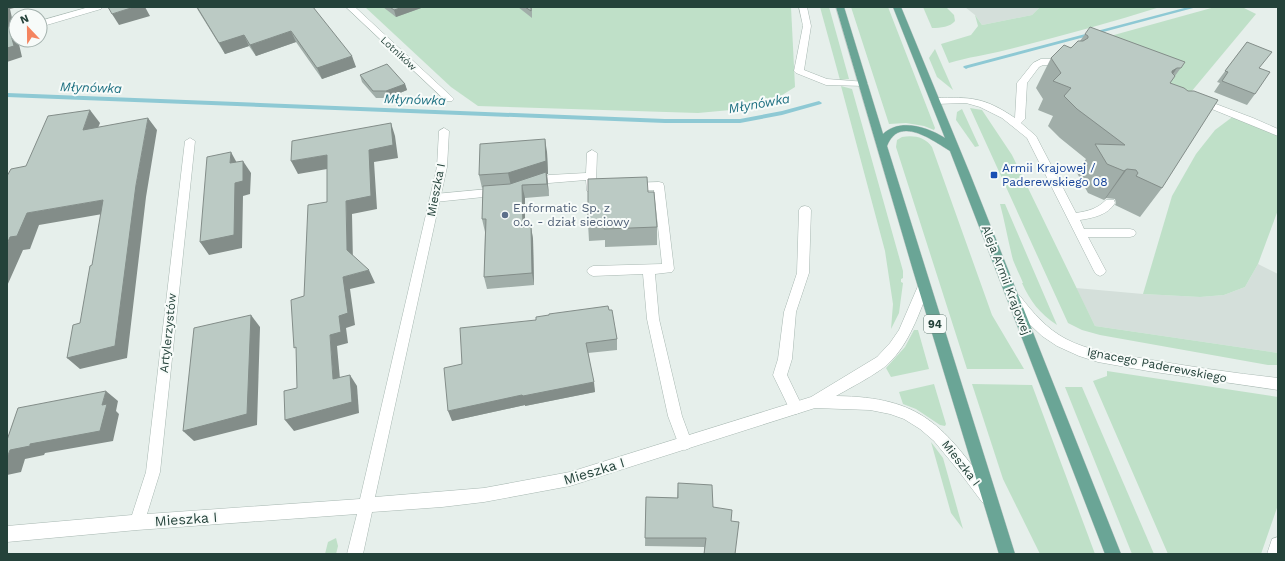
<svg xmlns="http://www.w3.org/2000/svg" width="1285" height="561" viewBox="0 0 1285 561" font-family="'Work Sans',sans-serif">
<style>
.built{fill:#d4dfda}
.green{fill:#bfe0c8}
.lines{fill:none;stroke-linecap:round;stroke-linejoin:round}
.stream{fill:#8ec9d4;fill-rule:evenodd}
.service-casing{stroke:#a8b8b2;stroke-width:1}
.minor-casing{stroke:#a8b8b2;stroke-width:1}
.tertiary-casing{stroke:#a8b8b2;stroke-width:1}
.primary-casing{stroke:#c2cac8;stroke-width:1}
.service{fill:#fff;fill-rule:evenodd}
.minor{fill:#fff;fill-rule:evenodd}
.tertiary{fill:#fff;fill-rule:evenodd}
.primary{fill:#6aa596;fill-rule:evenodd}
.wall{fill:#a1aea9}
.shaded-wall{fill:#838d89}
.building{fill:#bbcac4;stroke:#838d89}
.transit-dot{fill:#1a4fb4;stroke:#f7fbf9;stroke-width:1.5}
.service-dot{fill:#5c6f8a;stroke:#f7fbf9;stroke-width:1.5}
.labels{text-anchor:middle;stroke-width:4;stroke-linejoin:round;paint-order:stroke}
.far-street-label{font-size:10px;fill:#24423a;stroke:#f7fbf9}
.shield{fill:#f7fbf9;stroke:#637a73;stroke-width:1}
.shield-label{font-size:11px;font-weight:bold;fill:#24423a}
.transit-label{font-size:12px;fill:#164399;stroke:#f7fbf9;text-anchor:start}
.street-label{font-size:12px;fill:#24423a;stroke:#f7fbf9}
.service-label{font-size:12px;fill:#4e5e75;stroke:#f7fbf9;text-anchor:start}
.water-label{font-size:13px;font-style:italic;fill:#1c6f80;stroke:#f7fbf9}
.near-street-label{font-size:14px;fill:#24423a;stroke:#f7fbf9}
</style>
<rect width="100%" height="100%" fill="#e6efeb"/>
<g class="built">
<path d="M965,7H1040L1032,15L982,25L975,15Z"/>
<path d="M1258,264L1278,274V353L1095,326L1076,288L1143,294L1200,297L1224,295L1245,287Z"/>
</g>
<g class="green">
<path d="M365,7H791L795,87L763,107L698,113L478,106L451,87Z"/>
<path d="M820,7H829L849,79L840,80Z"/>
<path d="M851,7H888L935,128L934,130L924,126L906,123L889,124Z"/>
<path d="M923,7H946L954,15L955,21C950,27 941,28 932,28Z"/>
<path d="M1040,7H1160C1109,23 1058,37 1006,50C987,55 968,57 949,63L941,44L971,35L978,26L975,15L982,25L1032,15Z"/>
<path d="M1215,7H1242L1256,14L1191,92L1179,90L1067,48Z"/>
<path d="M935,49L953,90L937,77L929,58Z"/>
<path d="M841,86L852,89L903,271V278L901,279V282L903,283L899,313L891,329L893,304L885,251Z"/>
<path d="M970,108L982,110L1012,155L1095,326L1278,353V365H1268L1100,335L1082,330L1068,323Z"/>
<path d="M962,109L979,146L975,147L956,120L957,112Z"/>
<path d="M1235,115L1278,136V210L1258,264L1245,287L1224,295L1200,297L1143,294L1172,196L1196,154L1215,130Z"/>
<path d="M902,137C914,135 925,137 932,147L992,315L1024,369H967L896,147L897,140Z"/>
<path d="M1000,204H1005L1057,325C1040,314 1030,301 1022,283H1023C1020,275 1016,268 1013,260C1008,241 1005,222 1000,204Z"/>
<path d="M914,330H918L929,369L891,377L886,368L905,347Z"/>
<path d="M1107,371L1278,397V505L1261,554H1168L1093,381L1107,376Z"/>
<path d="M934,384L946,424L945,426L940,425L916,409L903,404L899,392Z"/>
<path d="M972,384L1032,385L1095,554H1040L1003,479Z"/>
<path d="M1065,387H1082L1154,554H1132Z"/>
<path d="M931,442L943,458L963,529L951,513Z"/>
<path d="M336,538L338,546L336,554H325L328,542Z"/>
</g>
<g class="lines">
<g class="stream">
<path d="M1188,7H1197L968,68L966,69L963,67L964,66Z"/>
<path d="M7,93L665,119H740L782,111L819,101L822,103L821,104L782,115L740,123H665L7,97Z"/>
</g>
<defs>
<g id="service">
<path d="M799,7H807L811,26L804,70L827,79L866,82L868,84L866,86L826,85L796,73L794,71L803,26Z"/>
<path d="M1041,59H1051L1068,64L1070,66L1065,69L1051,65H1043L1039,67L1027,83L1025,119L1021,123L1036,136L1076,213C1088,211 1097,209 1106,200H1114L1115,203C1108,215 1093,218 1080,220L1084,229H1130L1134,230L1136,233L1134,236L1130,237H1088L1106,271L1104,274L1100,276L1096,274L1094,271L1027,138L1002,118L980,107L966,103L935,104L930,101L935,98C971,97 984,97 1015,118L1017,83L1033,63Z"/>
<path d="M1200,98L1253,118L1278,129V136L1197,103L1195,101Z"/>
<path d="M592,150L597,153L596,184H603L604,187L603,190L591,192L587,191L586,180L549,183L532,188L528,187L527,184L528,181L549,175L586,173L587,153Z"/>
<path d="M659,182L663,183L664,186L674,269L672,272L655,274L659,319L682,416L692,443L690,448L685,450L680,448L668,416L647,319L643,274L593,276L589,274L587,271L589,268L593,266L662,264L654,190H627L626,187L627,184L631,183Z"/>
<path d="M499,188L503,189L504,192L503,195L435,202L431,201L430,198L431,195L435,194Z"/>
<path d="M805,206L809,207L811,210L809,273L796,312L792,359L787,375L803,408L801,412L796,414L791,412L773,375L778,359L784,312L797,273L799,210L801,207Z"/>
</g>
<g id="minor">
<path d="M89,7H102L101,9L40,27V21Z"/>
<path d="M346,7H355L452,97L454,99L452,101H446Z"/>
<path d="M16,28V34L7,36V30Z"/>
<path d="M444,128L449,131L447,167L375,497L484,488L570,472L811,397L877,357L890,343L899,330L918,286L920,283L924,281L928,283L930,286C919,313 910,343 888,364C877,374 850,388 836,396C923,397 943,426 992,492L994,497L992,502L987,504L982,502L958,470L934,441L920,429L904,419L890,414L870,410L815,408L570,486L484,502L442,507L372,512L363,554H347L357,514L137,530L7,542V526L132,515L146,472L185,141L190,138L195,141L160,472L147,514L360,499L437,167L439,131Z"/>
</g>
<g id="tertiary">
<path d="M1016,294L1020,296C1033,313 1047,329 1066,339C1089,351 1115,354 1140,358C1186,366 1232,373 1278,378V390L1148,371L1098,362L1079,356L1057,346L1042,336L1023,318L1010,299L1012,296Z"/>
<path d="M1278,537V554H1267L1272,539Z"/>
</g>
<path id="primary" d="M836,7H844L883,134C900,118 927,127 945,138L893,7H901L970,174L1121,554H1105L950,151C932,140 899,115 887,146L1015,554H999L912,267Z"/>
</defs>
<use href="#service" class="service-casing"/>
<use href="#minor" class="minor-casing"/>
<use href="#tertiary" class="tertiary-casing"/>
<use href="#primary" class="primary-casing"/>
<use href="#service" class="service"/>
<use href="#minor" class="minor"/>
<use href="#tertiary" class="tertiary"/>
<use href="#primary" class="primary"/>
</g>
<g class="wall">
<path d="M196,7H313L356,67L322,79L296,42L256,56L249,46L225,54Z"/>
<path d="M383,7H424L396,17Z"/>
<path d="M518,7H532V18Z"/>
<path d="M1085,34L1185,62L1170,83L1162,188L1140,217L1115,205L1116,203L1115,199L1106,198L1104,200L1088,193L1077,173L1086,159L1060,138L1048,126L1053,116L1038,110L1043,99L1036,88L1051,58L1071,48L1080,41Z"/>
<path d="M1247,42L1259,68L1255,94L1247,105L1214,92L1220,83L1217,82Z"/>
<path d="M360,75L405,84L407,90L388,98H376L362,82Z"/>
<path d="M547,152L548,174H547L549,196L525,198V227H531L533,239L534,285L487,289L484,277L485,232L482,219L483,187L482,188L479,175Z"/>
<path d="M648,192L657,227V245L605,247V240L589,241L588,223Z"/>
<path d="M609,310L617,339V350L588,353L595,392L525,406V405L452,421L462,364L536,320Z"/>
<path d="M678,483L713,507L731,521L735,554H704V547L645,546L646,497L677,498Z"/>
</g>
<g class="shaded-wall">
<path d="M7,7H18L10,9L14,27L11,28L16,34V40H18L22,57L7,62Z"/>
<path d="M134,7H145L150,16L119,25L112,14Z"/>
<path d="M403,7H424L396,17L394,10Z"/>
<path d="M291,31L296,42L256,56L250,45Z"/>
<path d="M244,35L249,46L225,54L219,43Z"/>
<path d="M352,56L356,67L322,79L317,68Z"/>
<path d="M1177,68L1157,97L1172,71Z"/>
<path d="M405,84L407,90L388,98L386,91Z"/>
<path d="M90,110L100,123L92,143L83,130Z"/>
<path d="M148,118L157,130L146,197L127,358L80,369L67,358L136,185Z"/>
<path d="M391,123L395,136L398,158L374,162L377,209L352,214L353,263L347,250L346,201L369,150Z"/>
<path d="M545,139L547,152L548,174H547L549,196L547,184L511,186L508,173Z"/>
<path d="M231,152L238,165L230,163Z"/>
<path d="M327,155L333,168L298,174L291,161Z"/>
<path d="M243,161L251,173L250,194L243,196L242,248L209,255L200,242L235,183Z"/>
<path d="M1127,169L1106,198L1104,200L1124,171Z"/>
<path d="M522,185L525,198V240L523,227Z"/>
<path d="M103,200L114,212L39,225L30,249L23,250L7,286V244L10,237L27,213Z"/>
<path d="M531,227L533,239L534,285L532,273Z"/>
<path d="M369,270L375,283L350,289L355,325L346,328L348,343L337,346L341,390L333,379L330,335L339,316L343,277Z"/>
<path d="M251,315L260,327L257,425L194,441L183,431Z"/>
<path d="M350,375L357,386L359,413L294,431L285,420Z"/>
<path d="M594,382L595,392L525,406V405L452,421L448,411L522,395Z"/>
<path d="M106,391L118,401L116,411L119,414L113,441L45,453L44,455L25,459L21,472L7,475V458L10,450L102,405Z"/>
</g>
<g class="building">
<path d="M108,7H134L112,14Z"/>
<path d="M197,7H313L352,56L317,68L291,31L250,45L244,35L219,43Z"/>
<path d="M390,7H403L394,10Z"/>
<path d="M525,7H531V11Z"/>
<path d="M7,24H8L14,46L7,48Z"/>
<path d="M1090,27L1185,62L1181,68H1177L1172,71V73L1175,76L1170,83L1184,88L1188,91H1194L1218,100L1162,188L1136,176L1138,173L1136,170L1127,169L1124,171L1107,164L1095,144L1125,145L1077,109L1064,96L1071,88L1053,81L1061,73L1051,58L1064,45L1071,48L1078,41H1083L1088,38V36L1085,34Z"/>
<path d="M1247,42L1272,52L1259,68L1270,72L1255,94L1222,81L1228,72L1225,71Z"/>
<path d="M387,64L405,84L386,91H373L360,75Z"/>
<path d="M90,110L83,130L148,118L136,185L115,346L67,358L73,325L80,323L90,266L92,265L103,200L27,213L17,236L10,237L7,244V176L11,169L26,166L48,116Z"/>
<path d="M391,123L393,145L369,150L371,196L346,201L347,250L369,270L343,277L348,313L339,316L341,332L330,335L333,379L350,375L352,402L285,420L284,391L297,388L296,347L294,348L291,300L304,296L308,205L327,202V155L291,161L292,141Z"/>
<path d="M545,139L546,161L508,173L479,175L480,144Z"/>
<path d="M231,152L230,163L243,161V181L235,183L234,235L200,242L207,157Z"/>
<path d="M546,172L547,184L522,185L523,227H531L532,273L484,277L486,219H482L483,186L510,184Z"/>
<path d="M647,177L648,192H654L657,227L604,229V222L588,223V179Z"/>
<path d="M608,306L609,310H612L617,339L586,343L594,382L523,396L522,395L448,411L444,368L462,364L460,328L536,320V317L549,315V314Z"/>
<path d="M251,315L247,414L183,431L194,328Z"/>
<path d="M106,391L102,405L107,404L100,431L30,444V446L10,450L7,458V440L18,408Z"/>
<path d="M678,483L712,485L713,507L732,510L731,521L739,522L735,554H704L706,538H645L646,497L678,498Z"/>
</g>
<rect class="transit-dot" x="990" y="171" width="8" height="8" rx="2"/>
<circle class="service-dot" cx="505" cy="215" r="4"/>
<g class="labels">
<g class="far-street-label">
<text transform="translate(399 53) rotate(43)" y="4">Lotników</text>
</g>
<rect class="shield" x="924" y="315" width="22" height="18" rx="3"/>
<g class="shield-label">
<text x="935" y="328">94</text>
</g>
<g class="transit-label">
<text x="1002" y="172">Armii Krajowej /<tspan x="1002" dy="14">Paderewskiego 08</tspan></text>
</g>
<g class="street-label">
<text transform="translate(436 190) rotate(-79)" y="4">Mieszka I</text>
<text transform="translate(1006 280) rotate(69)" y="4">Aleja Armii Krajowej</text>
<text transform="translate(168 333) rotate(-84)" y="4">Artylerzystów</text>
<text transform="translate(1157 365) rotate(11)" y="4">Ignacego Paderewskiego</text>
<text transform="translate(961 463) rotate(52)" y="4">Mieszka I</text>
</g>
<g class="service-label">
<text x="513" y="212">Enformatic Sp. z<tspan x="513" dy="14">o.o. - dział sieciowy</tspan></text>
</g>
<g class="water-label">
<text transform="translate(91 87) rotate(2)" y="5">Młynówka</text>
<text transform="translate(415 99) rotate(2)" y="5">Młynówka</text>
<text transform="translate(759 103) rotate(-10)" y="5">Młynówka</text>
</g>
<g class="near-street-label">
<text transform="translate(594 471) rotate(-17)" y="5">Mieszka I</text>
<text transform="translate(186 519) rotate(-4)" y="5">Mieszka I</text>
</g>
</g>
<rect width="1285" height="561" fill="none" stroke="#24423a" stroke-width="16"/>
<g transform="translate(28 28) rotate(338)"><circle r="19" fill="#f7fbf9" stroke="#a3b1ad"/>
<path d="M0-3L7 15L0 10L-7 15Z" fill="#f4845f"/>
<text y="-6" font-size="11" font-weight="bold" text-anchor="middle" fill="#24423a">N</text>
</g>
</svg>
